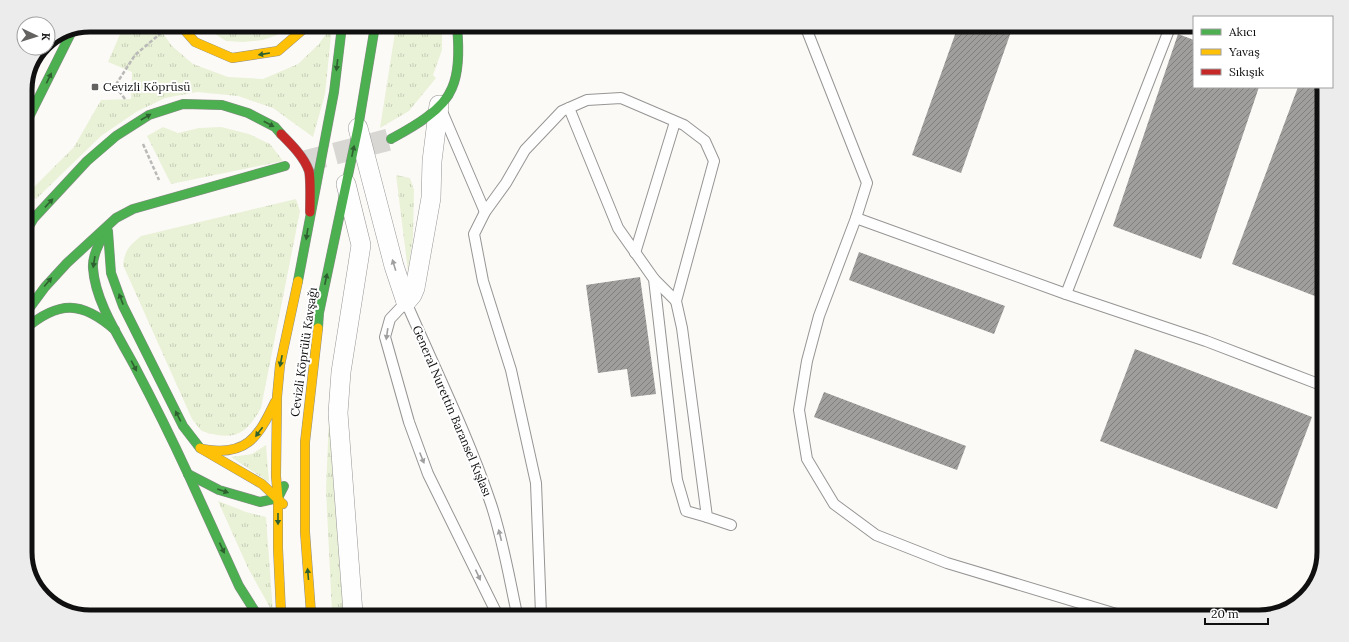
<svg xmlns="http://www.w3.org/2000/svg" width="1349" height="642" viewBox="0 0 1349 642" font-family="Lora,serif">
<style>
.grass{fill:url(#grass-tufts)}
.building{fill:url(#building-hatch)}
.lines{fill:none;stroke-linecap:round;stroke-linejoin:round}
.secondary-tunnel{stroke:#d9d7d4;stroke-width:22;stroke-dasharray:22 11;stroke-linecap:butt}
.lane-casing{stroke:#969594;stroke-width:12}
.street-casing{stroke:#969594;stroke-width:20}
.fast-casing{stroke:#8d8c8b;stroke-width:10}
.slow-casing{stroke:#8d8c8b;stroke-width:10}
.jam-casing{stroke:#8d8c8b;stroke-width:10}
.path{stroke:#b9b9b8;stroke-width:2.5;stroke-dasharray:4 2;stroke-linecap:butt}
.lane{stroke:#fffefe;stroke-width:10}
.street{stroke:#fffefe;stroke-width:19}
.fast{stroke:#4caf50;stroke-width:9}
.slow{stroke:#ffc107;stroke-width:9}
.jam{stroke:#c62828;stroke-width:9}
.oneway{fill:#2e6030}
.oneway2{fill:#9f9f9f}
.poi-dot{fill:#636261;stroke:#fff;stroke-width:1.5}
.labels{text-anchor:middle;stroke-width:4;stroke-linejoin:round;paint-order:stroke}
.poi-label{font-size:12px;fill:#101010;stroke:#fff;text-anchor:start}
.street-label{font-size:12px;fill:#101010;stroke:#fff}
.rim{fill:none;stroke:#101010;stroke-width:5}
</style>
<defs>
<pattern id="grass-tufts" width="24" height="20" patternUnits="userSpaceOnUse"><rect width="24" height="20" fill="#e9f1d7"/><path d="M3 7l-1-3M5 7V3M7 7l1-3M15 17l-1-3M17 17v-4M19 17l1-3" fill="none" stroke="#c7ceb8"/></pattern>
<pattern id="building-hatch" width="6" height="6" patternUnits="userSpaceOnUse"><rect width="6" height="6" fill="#a09e9c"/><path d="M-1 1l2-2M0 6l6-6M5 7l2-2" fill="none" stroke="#817f7e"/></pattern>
</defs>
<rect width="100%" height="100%" fill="#fcfaf7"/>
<g class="grass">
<path d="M124,25H157L172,46L193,64L228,77L263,79L298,64L318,45L332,26L325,94L313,137L273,108L238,96L197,92L165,98L136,112L101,136L36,199L27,194L74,147L101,100L131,99L132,72L108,62Z"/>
<path d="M201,25L286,26L277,35L263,40L243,42L226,41Z"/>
<path d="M396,26H442V50L433,75L436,78L409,111L380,128Z"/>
<path d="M163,127L178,133L199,128L221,127L249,134L270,144L283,161L171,184L147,136Z"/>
<path d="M396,175L410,178L414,190L413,238L408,271Z"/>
<path d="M296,199L300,211L261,408C250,427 241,439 217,435C213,434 206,433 202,431C198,428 195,422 192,419L123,265C125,250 129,246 141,236Z"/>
<path d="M330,391L333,474L344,613H332L326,490Z"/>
<path d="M266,445L269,482L231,457L252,454Z"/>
<path d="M218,501L246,512L266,517L273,613L248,568Z"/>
</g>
<g class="building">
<path d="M957,29H1012L961,173L912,155Z"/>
<path d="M1178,34L1194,40V87H1259L1201,259L1113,226Z"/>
<path d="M1298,87H1324L1322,294L1320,298L1232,264Z"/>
<path d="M859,252L1005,306L994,334L849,280Z"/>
<path d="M640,277L656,394L631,397L627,369L598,373L586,285Z"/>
<path d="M1135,349L1312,417L1277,509L1100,441Z"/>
<path d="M824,392L966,446L957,470L814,417Z"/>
</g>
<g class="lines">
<path class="secondary-tunnel" d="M303,162L391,139"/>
<defs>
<g id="lane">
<path d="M806,28L867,183L856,218L1066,294L1206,341L1321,385"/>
<path d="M569,108L618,228L654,279L677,480L686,511L707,517"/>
<path d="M441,109L485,212"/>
<path d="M856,218L819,316L807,361L799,410L807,459L834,504L876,535L947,563L1123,616"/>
<path d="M635,253L675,122"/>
<path d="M654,279L676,301"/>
<path d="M1066,294L1169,30"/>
<path d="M497,614L428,474L409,422L385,337L390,319L406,302C435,369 468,435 491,504C503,540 509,577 517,614"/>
<path d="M541,614L536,483L511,370L483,281L474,234L485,212L506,183L525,150L562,111L587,100L621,98L684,125L705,141L714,161L676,301L682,328L707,517L731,525"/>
</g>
<g id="street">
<path d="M358,128L394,266L406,302"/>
<path d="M346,184L361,245L341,372L338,413L353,613"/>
<path d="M406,302L412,295L415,288L431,198L432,161L439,105"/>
</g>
<g id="fast">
<path d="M25,125L71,33"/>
<path d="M391,139C411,128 443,111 452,88C460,70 459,47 457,27"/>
<path d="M105,231C100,243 92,255 93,268C95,301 119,337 134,365C153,401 171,437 188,474"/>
<path d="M108,231L111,273L123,306L183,426L200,448"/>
<path d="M25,233L34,218L87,161L116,136L149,115L183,104L222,105L248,113L275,127L281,134"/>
<path d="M298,281L334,92L342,26"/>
<path d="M25,314L45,287L67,263L116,218L133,209L285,166"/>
<path d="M318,328L319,313L358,128L375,26"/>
<path d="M25,329C59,300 82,301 115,330"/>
<path d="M188,474L219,490L260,502L278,498L284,486"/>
<path d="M188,474L239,586L256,613"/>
</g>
<g id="slow">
<path d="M180,25L195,42L232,58L278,51L307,26"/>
<path d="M200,448L262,484L283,504"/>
<path d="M202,449C246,457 258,438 275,402"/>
<path d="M281,613L278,548V498L276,476L277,397L280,365L298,281"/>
<path d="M311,613L305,532V442L318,328"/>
</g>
<path id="jam" d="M281,134C292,145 304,157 309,171C311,181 310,202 310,212"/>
</defs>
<use href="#lane" class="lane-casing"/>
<use href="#street" class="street-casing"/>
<use href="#fast" class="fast-casing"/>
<use href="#slow" class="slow-casing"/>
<use href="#jam" class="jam-casing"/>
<g class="path">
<path d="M125,99L115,86L135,55L161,33"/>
<path d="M143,144L159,180"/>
</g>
<use href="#lane" class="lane"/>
<use href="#street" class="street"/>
<use href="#fast" class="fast"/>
<use href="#slow" class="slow"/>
<use href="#jam" class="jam"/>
</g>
<defs><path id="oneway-solid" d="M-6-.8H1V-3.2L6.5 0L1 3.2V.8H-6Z"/></defs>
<g class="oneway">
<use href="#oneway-solid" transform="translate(264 54) rotate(171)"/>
<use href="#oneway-solid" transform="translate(337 65) rotate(97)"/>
<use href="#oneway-solid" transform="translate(49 78) rotate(-64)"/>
<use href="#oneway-solid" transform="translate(146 117) rotate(-30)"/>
<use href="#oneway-solid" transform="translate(269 124) rotate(28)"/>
<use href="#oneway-solid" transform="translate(353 151) rotate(-78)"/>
<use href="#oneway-solid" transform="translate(49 203) rotate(-47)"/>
<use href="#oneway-solid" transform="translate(307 234) rotate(99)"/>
<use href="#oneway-solid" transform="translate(94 262) rotate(99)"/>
<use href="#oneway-solid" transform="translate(326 279) rotate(-78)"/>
<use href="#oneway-solid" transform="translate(48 282) rotate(-50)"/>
<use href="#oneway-solid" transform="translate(121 299) rotate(-111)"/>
<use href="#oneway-solid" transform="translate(281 361) rotate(101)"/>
<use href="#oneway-solid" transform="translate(134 366) rotate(63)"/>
<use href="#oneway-solid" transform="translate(178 416) rotate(-117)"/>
<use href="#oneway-solid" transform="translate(259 432) rotate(127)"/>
<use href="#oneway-solid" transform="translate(223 491) rotate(19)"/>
<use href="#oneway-solid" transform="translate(278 519) rotate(90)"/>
<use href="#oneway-solid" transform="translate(222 548) rotate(65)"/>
<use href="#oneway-solid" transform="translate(308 574) rotate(-95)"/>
</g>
<g class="oneway2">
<use href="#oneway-solid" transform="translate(394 265) rotate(-107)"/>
<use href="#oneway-solid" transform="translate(387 334) rotate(98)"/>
<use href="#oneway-solid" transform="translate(422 458) rotate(68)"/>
<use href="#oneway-solid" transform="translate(500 535) rotate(-104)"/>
<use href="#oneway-solid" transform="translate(478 575) rotate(65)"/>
</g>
<rect class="poi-dot" x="91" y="83" width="8" height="8" rx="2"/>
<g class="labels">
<g class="poi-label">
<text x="103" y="91">Cevizli Köprüsü</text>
</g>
<g class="street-label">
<text transform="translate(304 352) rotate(-82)" y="4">Cevizli Köprülü Kavşağı</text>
<text transform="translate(452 411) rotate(67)" y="4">General Nurettin Baransel Kışlası</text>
</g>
</g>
<path d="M0 0H1349V642H0ZM90 32H1259A58 58 0 0 1 1317 90V552A58 58 0 0 1 1259 610H90A58 58 0 0 1 32 552V90A58 58 0 0 1 90 32Z" fill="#ececec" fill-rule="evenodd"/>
<path class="rim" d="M90 32H1259A58 58 0 0 1 1317 90V552A58 58 0 0 1 1259 610H90A58 58 0 0 1 32 552V90A58 58 0 0 1 90 32Z"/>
<rect x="1193" y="16" width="140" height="72" fill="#ffffff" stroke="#9f9f9f"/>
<rect x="1201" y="29" width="20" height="6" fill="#4caf50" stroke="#9f9f9f"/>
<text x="1229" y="36" font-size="12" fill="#101010">Akıcı</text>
<rect x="1201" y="49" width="20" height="6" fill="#ffc107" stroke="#9f9f9f"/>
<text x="1229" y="56" font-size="12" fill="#101010">Yavaş</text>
<rect x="1201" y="69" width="20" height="6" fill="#c62828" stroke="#9f9f9f"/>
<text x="1229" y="76" font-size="12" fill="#101010">Sıkışık</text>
<g transform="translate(36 36) rotate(94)"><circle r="19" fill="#ffffff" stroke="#9f9f9f"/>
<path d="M0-3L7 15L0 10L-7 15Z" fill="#636261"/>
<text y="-6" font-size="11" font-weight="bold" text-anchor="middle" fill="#101010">K</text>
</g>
<path d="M1205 618v6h63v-6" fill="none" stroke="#101010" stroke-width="2"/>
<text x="1211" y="618" font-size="12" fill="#101010" stroke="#ffffff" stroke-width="3" paint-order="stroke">20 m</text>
</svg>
